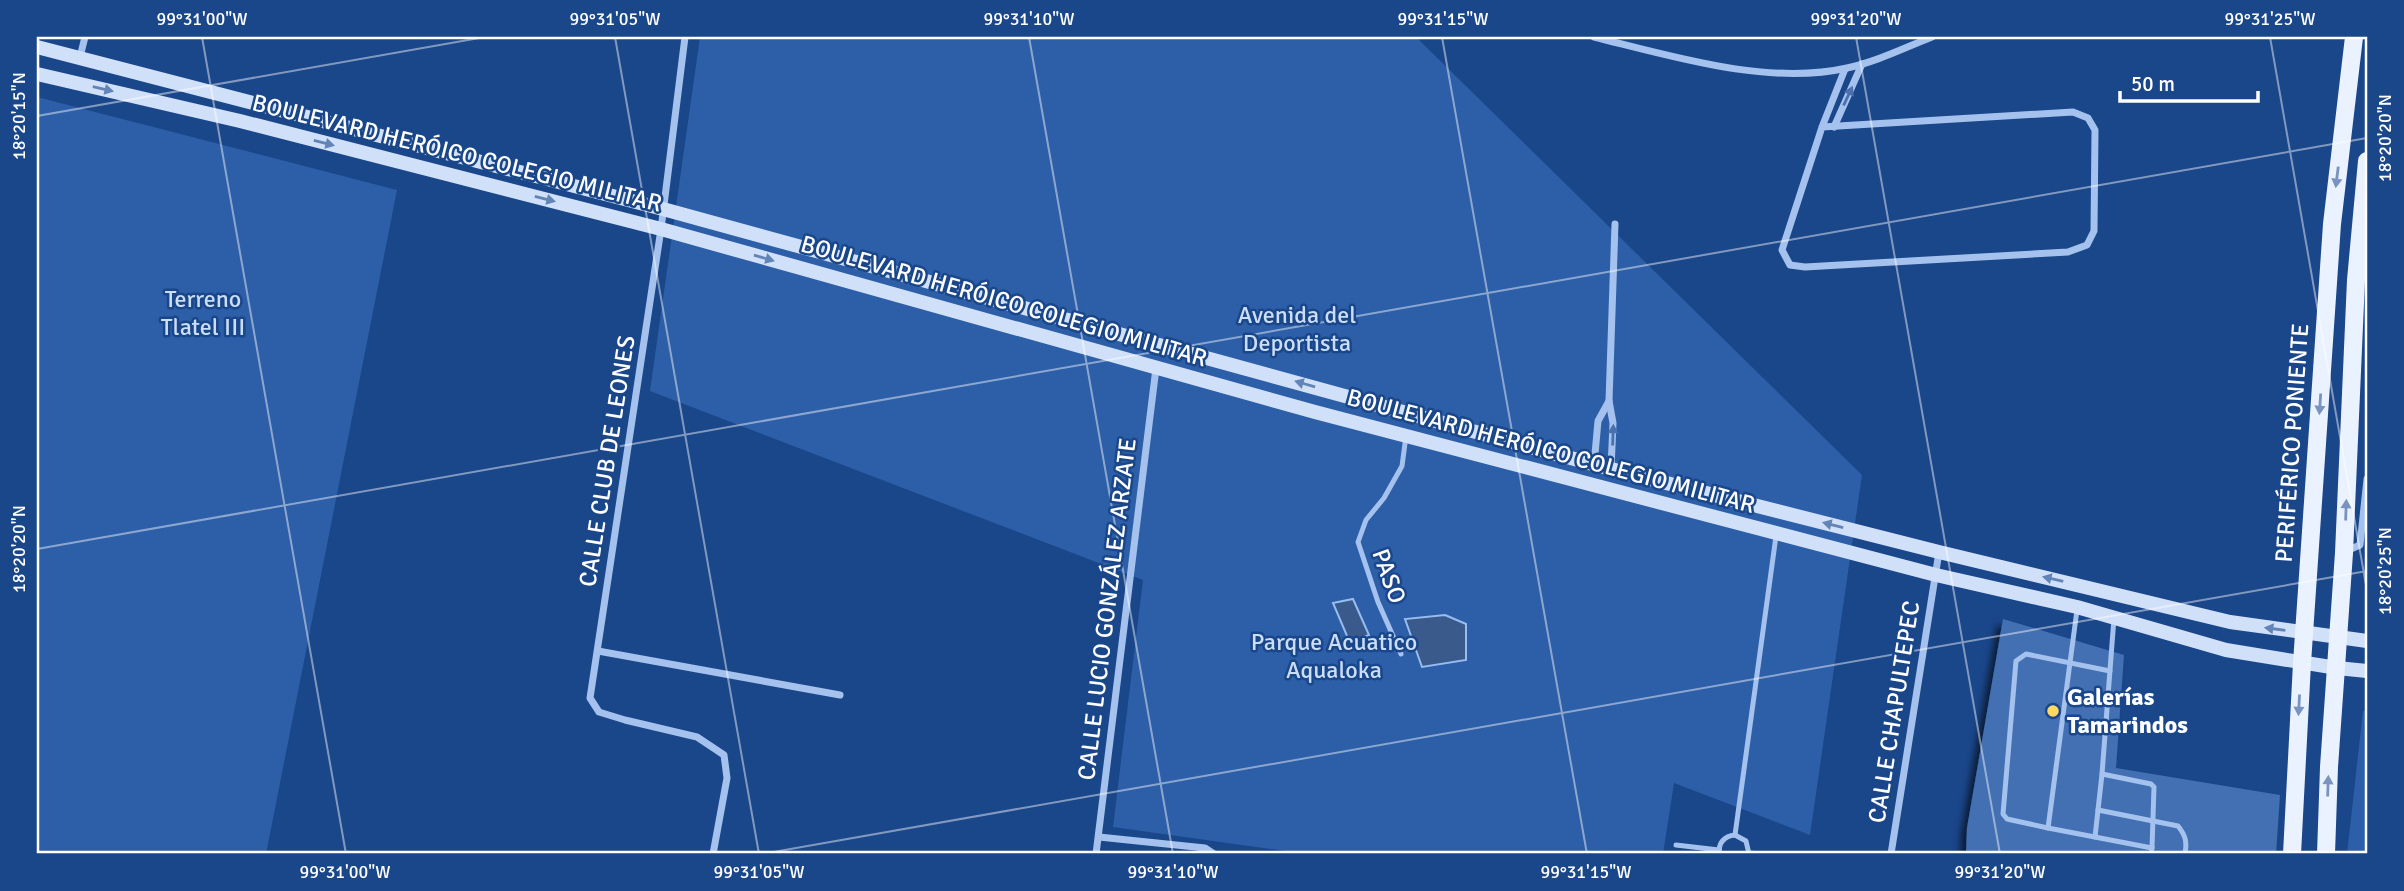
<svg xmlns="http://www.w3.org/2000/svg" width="2404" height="891" viewBox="0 0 2404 891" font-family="Signika,sans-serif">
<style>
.green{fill:#2d5fa8}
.water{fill:#3a5a8c;stroke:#97bcef;stroke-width:2}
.building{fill:#4370b2;filter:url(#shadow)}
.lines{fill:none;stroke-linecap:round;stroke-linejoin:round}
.lane{stroke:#a4c2ed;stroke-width:5}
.street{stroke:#a4c2ed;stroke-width:7}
.secondary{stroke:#d1e0f9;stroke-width:14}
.primary{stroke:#eaf1ff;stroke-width:18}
.oneway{fill:#6384b6}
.oneway2{fill:#4a71ad}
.oneway3{fill:#7893bf}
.ticks{fill:none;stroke:#fff;stroke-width:2;stroke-opacity:0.45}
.poi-dot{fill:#ffd860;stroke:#1a468a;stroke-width:2.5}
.labels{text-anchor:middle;stroke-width:5;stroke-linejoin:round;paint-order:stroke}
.street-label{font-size:24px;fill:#fff;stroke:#1a468a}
.park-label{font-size:24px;fill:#caddf9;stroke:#1a468a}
.poi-label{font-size:24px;font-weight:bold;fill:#fff;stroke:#1a468a;text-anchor:start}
.neatline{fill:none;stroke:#fff;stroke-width:2.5}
.ticks-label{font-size:18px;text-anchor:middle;fill:#fff}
</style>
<defs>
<filter id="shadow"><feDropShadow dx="-6" dy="6" stdDeviation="3.5" flood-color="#0009"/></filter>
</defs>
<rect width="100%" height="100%" fill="#1a468a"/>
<g class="green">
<path d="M700,37H1416L1862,475L1810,835L1674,783L1663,854H1307L1113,827L1143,580L650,391Z"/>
<path d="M37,97L397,190L266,854H37Z"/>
<path d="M2363,711H2367V854H2347Z"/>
</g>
<g class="water">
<path d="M1353,599L1369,635L1350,643L1333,603Z"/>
<path d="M1445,615L1466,624V660L1422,667L1405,619Z"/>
</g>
<path class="building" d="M2003,619L2124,655L2116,768L2280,795L2276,854H1966L1967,828Z"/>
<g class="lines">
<g class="lane">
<path d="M2077,610L2048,828L2152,848L2151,854"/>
<path d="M1401,654L1378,602L1358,542L1366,520L1384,498L1402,466L1406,436"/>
<path d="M2102,774L2151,784L2154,787L2152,848"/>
<path d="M2098,810L2178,826C2186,836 2187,842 2185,854"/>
<path d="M2048,828L2007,819L2003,814L2016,661L2026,654L2110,671"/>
<path d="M1735,835L1776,536"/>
<path d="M2095,837L2102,774L2114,618"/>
<path d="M1676,845L1719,850"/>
<path d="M1749,853L1761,854"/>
<path d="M1720,854C1717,843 1725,836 1735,835L1746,841L1749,854"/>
</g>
<g class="street">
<path d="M685,37L661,229L590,698L599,712L625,720L697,737L724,755L727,778L713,854"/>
<path d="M1594,37C1671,56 1768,86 1847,68C1876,62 1904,48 1932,37"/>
<path d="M80,57L85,37"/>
<path d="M1822,127L2073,112L2088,118L2095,130L2094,231L2087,245L2068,252L1805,267L1790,265L1782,250L1822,127L1845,69"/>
<path d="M1834,127L1862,64"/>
<path d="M1594,465L1598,421L1609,401"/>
<path d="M1611,469L1613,423L1609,401L1615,224"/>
<path d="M2344,552L2360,545L2367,479"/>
<path d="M598,651L840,695"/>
<path d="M1099,837L1205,848L1214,854"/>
<path d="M1096,854L1156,368"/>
<path d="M1891,854L1939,552"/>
</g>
<g class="secondary">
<path d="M37,47L663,209L1611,469L1939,552L2230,622L2367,641"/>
<path d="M37,74L240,121L661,229L1315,412L1936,575L2077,607L2226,650L2337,668L2367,671"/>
</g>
<g class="primary">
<path d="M2292,854L2302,663L2332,224L2354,37"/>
<path d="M2326,854L2329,767L2344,553L2356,280L2367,161"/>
</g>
</g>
<defs><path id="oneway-solid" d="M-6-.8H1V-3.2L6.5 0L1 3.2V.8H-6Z" transform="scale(1.75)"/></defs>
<g class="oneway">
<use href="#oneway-solid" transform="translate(103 89) rotate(13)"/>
<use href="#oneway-solid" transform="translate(324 143) rotate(14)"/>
<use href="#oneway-solid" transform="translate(545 199) rotate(14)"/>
<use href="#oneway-solid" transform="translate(764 258) rotate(16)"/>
<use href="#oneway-solid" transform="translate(1305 384) rotate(-164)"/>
<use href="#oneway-solid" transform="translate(1833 525) rotate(-166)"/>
<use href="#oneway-solid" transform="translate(2053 579) rotate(-167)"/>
<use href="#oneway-solid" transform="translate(2275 629) rotate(-172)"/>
</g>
<g class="oneway2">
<use href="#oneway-solid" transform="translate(1848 96) rotate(-65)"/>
<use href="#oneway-solid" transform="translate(1613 435) rotate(-88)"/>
</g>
<g class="oneway3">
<use href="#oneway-solid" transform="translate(2337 177) rotate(97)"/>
<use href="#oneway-solid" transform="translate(2320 404) rotate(94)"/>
<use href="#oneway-solid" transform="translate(2346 510) rotate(-88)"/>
<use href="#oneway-solid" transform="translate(2299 705) rotate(93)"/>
<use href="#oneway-solid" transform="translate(2328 786) rotate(-88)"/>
</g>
<path class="ticks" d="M202,37L346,854M615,37L759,854M1029,37L1173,854M1442,37L1587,854M1856,37L2000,854M2270,37L2367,591M37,116L485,37M37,549L2367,138M762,854L2367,571"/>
<circle class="poi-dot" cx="2053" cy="711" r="7"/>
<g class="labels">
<g class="street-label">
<text transform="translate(457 153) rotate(14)" y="8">BOULEVARD HERÓICO COLEGIO MILITAR</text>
<text transform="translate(1004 301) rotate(16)" y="8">BOULEVARD HERÓICO COLEGIO MILITAR</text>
<text transform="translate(2292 443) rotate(-86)" y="8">PERIFÉRICO PONIENTE</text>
<text transform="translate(1551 451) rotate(15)" y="8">BOULEVARD HERÓICO COLEGIO MILITAR</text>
<text transform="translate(607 461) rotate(-81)" y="8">CALLE CLUB DE LEONES</text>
<text transform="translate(1389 576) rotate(70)" y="8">PASO</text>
<text transform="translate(1107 609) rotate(-83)" y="8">CALLE LUCIO GONZÁLEZ ARZATE</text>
<text transform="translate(1894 712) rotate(-81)" y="8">CALLE CHAPULTEPEC</text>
</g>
<g class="park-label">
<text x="203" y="307">Terreno<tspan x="203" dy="28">Tlatel III</tspan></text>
<text x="1297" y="323">Avenida del<tspan x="1297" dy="28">Deportista</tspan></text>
<text x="1334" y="650">Parque Acuatico<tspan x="1334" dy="28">Aqualoka</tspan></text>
</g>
<g class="poi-label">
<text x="2067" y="705">Galerías<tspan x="2067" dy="28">Tamarindos</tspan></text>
</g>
</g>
<rect width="2404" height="891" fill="none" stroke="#1a468a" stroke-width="77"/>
<path d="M2120 91v10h138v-10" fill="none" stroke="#ffffff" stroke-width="3.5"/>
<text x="2131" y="91" font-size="21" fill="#ffffff" stroke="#1a468a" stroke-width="5" paint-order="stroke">50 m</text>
<rect x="38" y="38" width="2328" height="814" class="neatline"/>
<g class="ticks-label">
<text x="202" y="25">99°31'00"W</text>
<text x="615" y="25">99°31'05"W</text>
<text x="1029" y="25">99°31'10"W</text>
<text x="1443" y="25">99°31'15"W</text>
<text x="1856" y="25">99°31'20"W</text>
<text x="2270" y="25">99°31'25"W</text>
<text transform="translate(19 116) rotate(-90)" y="6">18°20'15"N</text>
<text transform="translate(2385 138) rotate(-90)" y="6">18°20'20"N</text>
<text transform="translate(19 549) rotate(-90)" y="6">18°20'20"N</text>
<text transform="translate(2385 571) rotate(-90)" y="6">18°20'25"N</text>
<text x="345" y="878">99°31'00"W</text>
<text x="759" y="878">99°31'05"W</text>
<text x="1173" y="878">99°31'10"W</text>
<text x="1586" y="878">99°31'15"W</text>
<text x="2000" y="878">99°31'20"W</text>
</g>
</svg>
